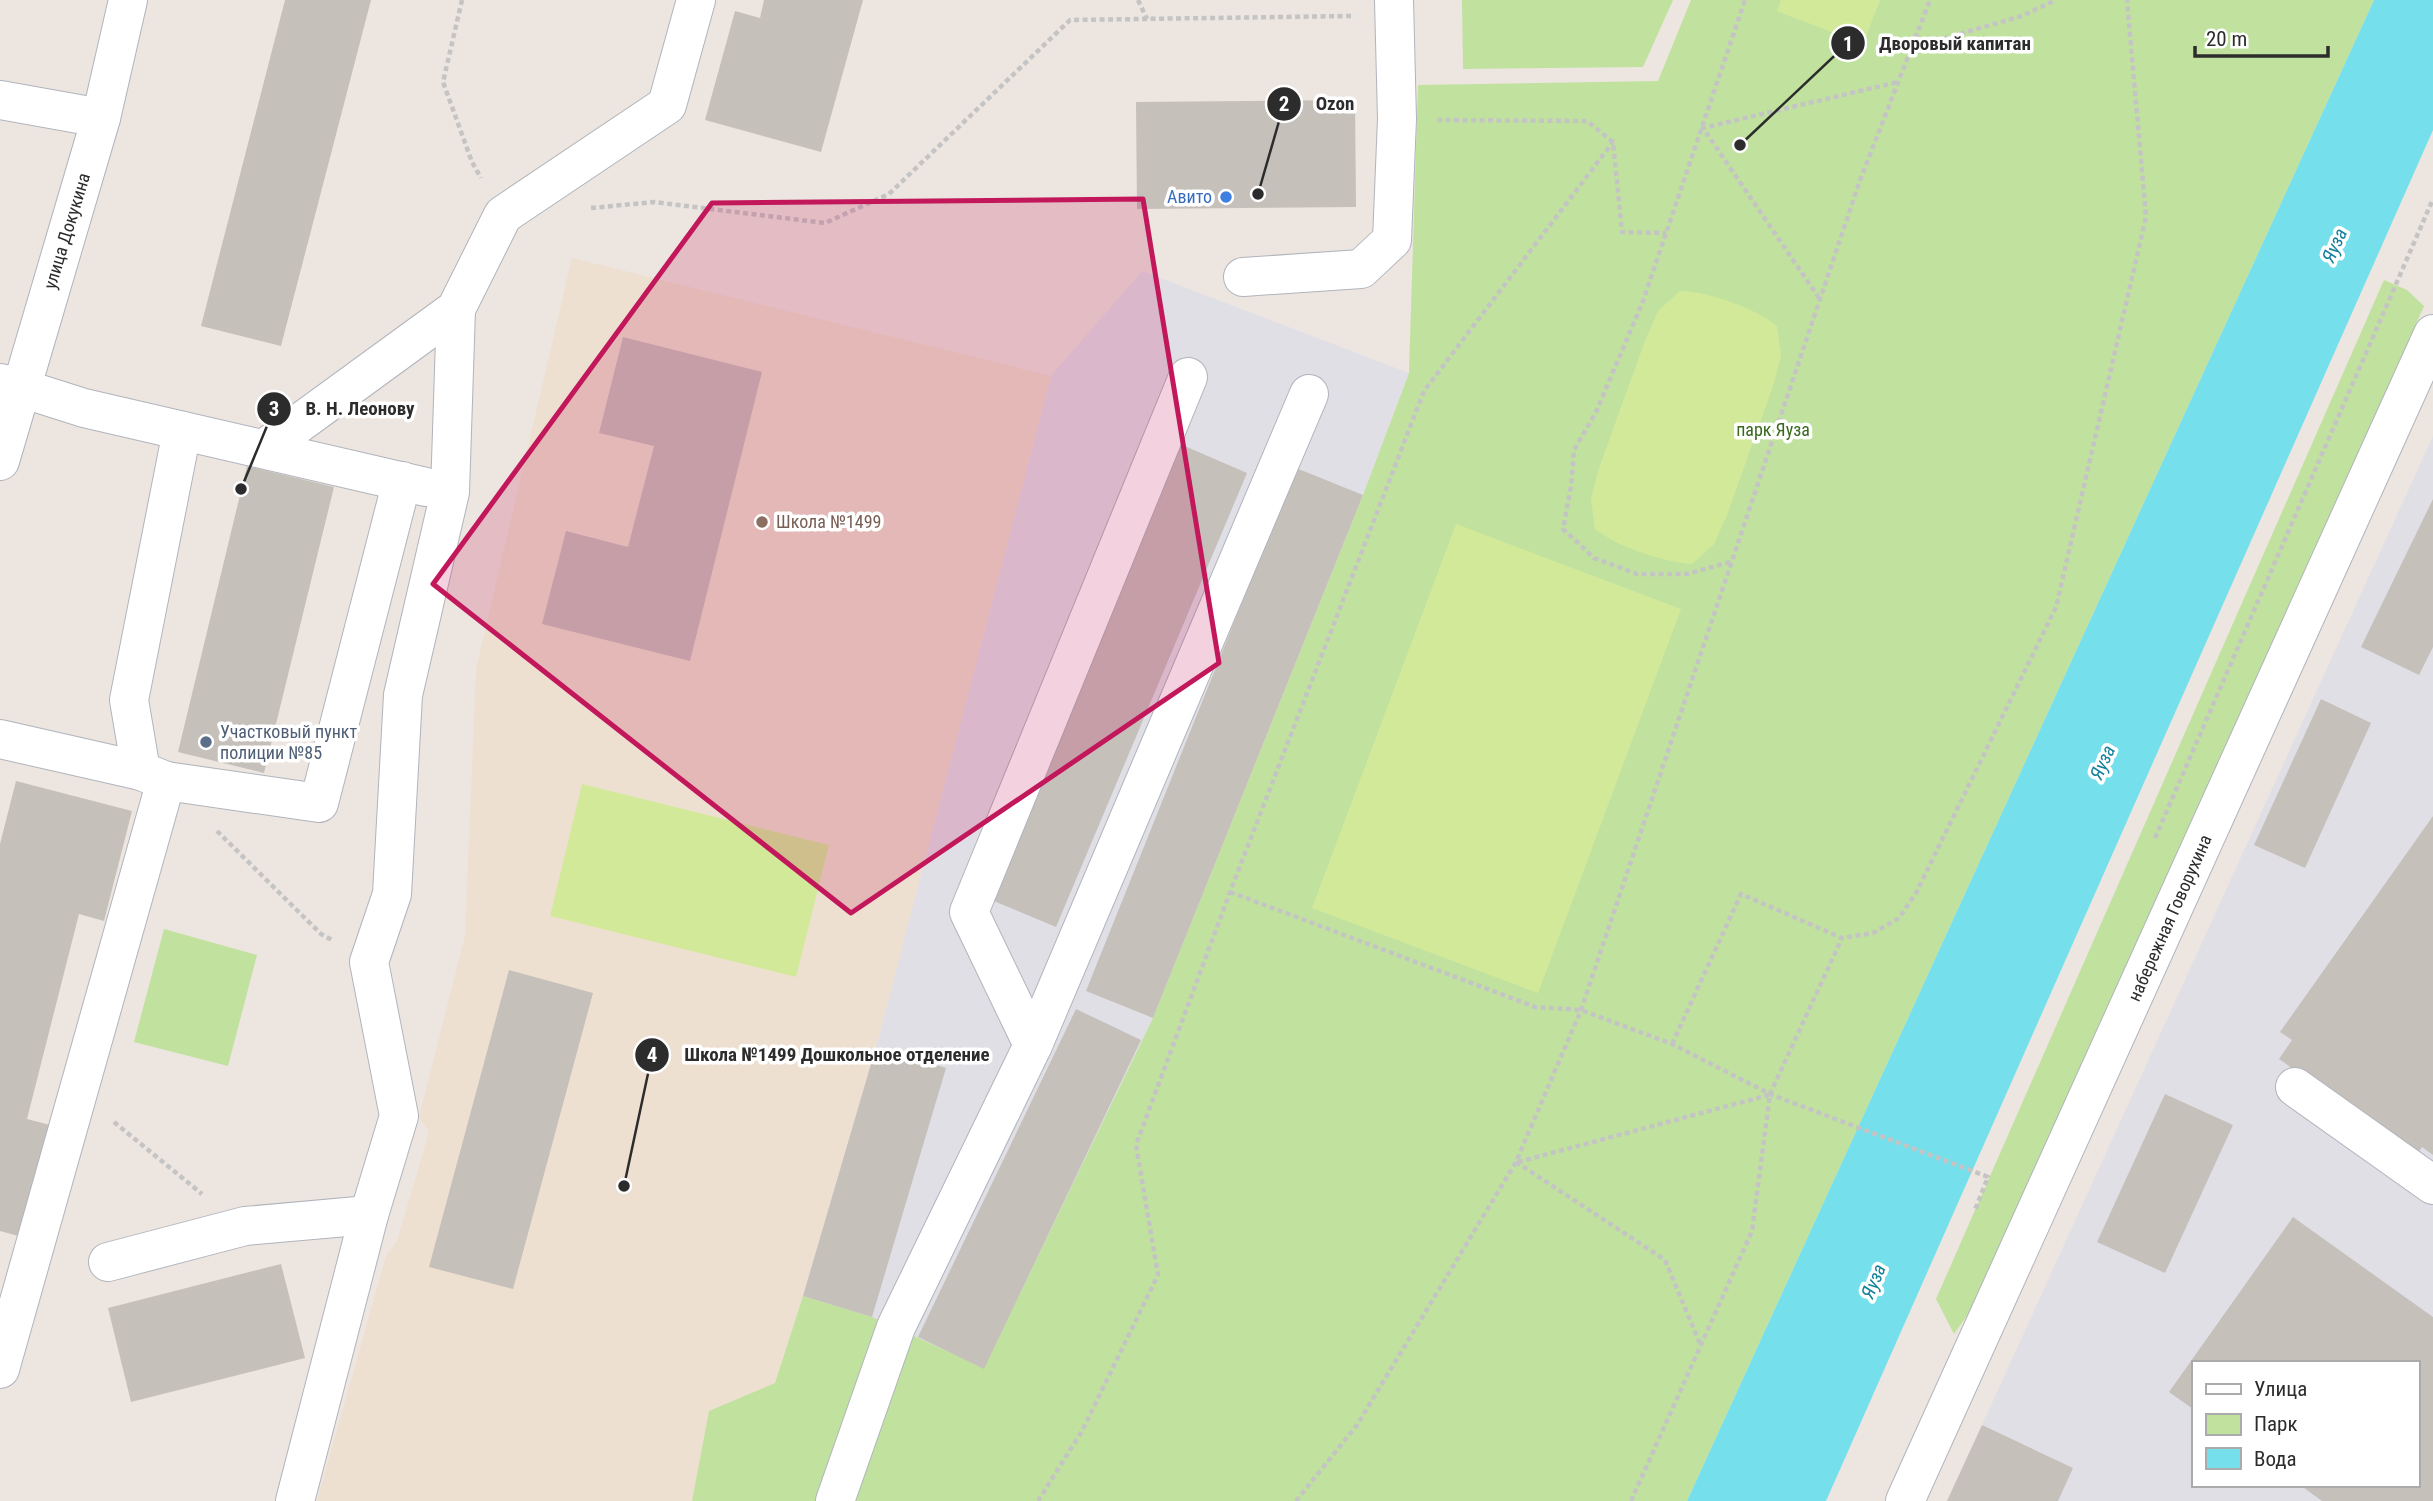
<svg xmlns="http://www.w3.org/2000/svg" width="2433" height="1501" viewBox="0 0 2433 1501" font-family="'Roboto Condensed',sans-serif">
<style>
.industrial{fill:#e0dfe6;fill-rule:evenodd}
.education{fill:#eee0d0}
.green{fill:#c0e29e}
.pitch{fill:#d3e99a}
.water{fill:#76dfec}
.building{fill:#c6c0bb}
.lines{fill:none;stroke-linecap:round;stroke-linejoin:round}
.minor-casing{stroke:#b0b4bc;stroke-width:40}
.path{stroke:#c4c4c4;stroke-width:4.5;stroke-dasharray:5 3.5;stroke-linecap:butt}
.minor{stroke:#fff;stroke-width:38}
.marked{fill:#c2185b;fill-opacity:0.2;stroke:#c2185b;stroke-width:5;stroke-linejoin:round}
.shop-dot{fill:#3f7fe0;stroke:#fff;stroke-width:2.5}
.education-dot{fill:#8d6e63;stroke:#fff;stroke-width:2.5}
.service-dot{fill:#5c6f8a;stroke:#fff;stroke-width:2.5}
.labels{text-anchor:middle;stroke-width:7;stroke-linejoin:round;paint-order:stroke}
.shop-label{font-size:18px;fill:#366cbe;stroke:#fff;text-anchor:end}
.street-label{font-size:18px;fill:#2c2c2c;stroke:#fff}
.park-label{font-size:18px;fill:#38691d;stroke:#fff}
.education-label{font-size:18px;fill:#785e54;stroke:#fff;text-anchor:start}
.service-label{font-size:18px;fill:#4e5e75;stroke:#fff;text-anchor:start}
.water-label{font-size:19px;font-style:italic;fill:#12819b;stroke:#fff}
.leader{fill:none;stroke:#2c2c2c;stroke-width:2.5}
.callout-dot{fill:#2c2c2c;stroke:#fff;stroke-width:2.5}
.mark-label{font-size:21px;text-anchor:middle;font-weight:bold;fill:#fff}
.callout-label{font-size:19px;text-anchor:middle;font-weight:bold;fill:#2c2c2c;stroke:#fff;stroke-width:7;stroke-linejoin:round;paint-order:stroke}
</style>
<rect width="100%" height="100%" fill="#ede5df"/>
<g class="industrial">
<path d="M1142,271L1409,373L1363,495L1153,1018L984,1369L872,1317L803,1296L876,1047L1051,376Z"/>
<path d="M2433,436V1501H1947L1982,1425ZM2193,1363H2417V1485H2193Z"/>
</g>
<path class="education" d="M572,258L1051,376L876,1047L803,1296L747,1469L771,1501H317L386,1256L397,1241L429,1132L419,1117L465,936L476,669Z"/>
<g class="green">
<path d="M1462,0H1673L1643,67L1463,69Z"/>
<path d="M1691,0H2374L1687,1501H692L709,1411L775,1383L803,1296L872,1317L984,1368L1153,1018L1363,495L1409,373L1418,85L1658,81Z"/>
<path d="M2384,280L2407,290L2424,306L1984,1292L1954,1334L1936,1299Z"/>
<path d="M164,929L257,955L228,1066L134,1042Z"/>
</g>
<g class="pitch">
<path d="M1781,0H1880L1863,44L1777,11Z"/>
<path d="M1680,291C1710,292 1754,308 1777,326L1781,356L1773,386L1727,515L1714,544L1692,564C1663,562 1618,547 1595,529L1591,499L1599,468L1645,341L1658,311Z"/>
<path d="M1456,524L1681,609L1538,993L1312,908Z"/>
<path d="M582,784L829,845L796,977L550,916Z"/>
</g>
<path class="water" d="M2374,0H2433V130L1826,1501H1687Z"/>
<g class="building">
<path d="M285,0H371L281,346L201,326Z"/>
<path d="M764,0H863L821,152L705,120L735,11L760,18Z"/>
<path d="M1355,100L1356,207L1137,209L1136,102Z"/>
<path d="M623,337L762,372L690,661L542,624L566,531L628,547L654,446L599,433Z"/>
<path d="M1180,444L1247,473L1056,927L989,899Z"/>
<path d="M247,466L334,487L264,773L178,752Z"/>
<path d="M1296,468L1363,495L1153,1018L1086,991Z"/>
<path d="M2433,499V647L2419,675L2361,647Z"/>
<path d="M2321,699L2371,723L2305,868L2254,845Z"/>
<path d="M16,781L132,811L104,921L79,914L27,1119L54,1126L26,1238L0,1231V844Z"/>
<path d="M2433,816V1155L2422,1147L2416,1156L2279,1059L2292,1040L2280,1032Z"/>
<path d="M509,970L593,993L513,1289L429,1267Z"/>
<path d="M1076,1009L1141,1040L984,1369L918,1337Z"/>
<path d="M876,1047L946,1068L872,1317L803,1296Z"/>
<path d="M2165,1094L2233,1125L2165,1273L2097,1242Z"/>
<path d="M2293,1217L2433,1317V1501H2322L2300,1485H2417V1363H2193V1409L2169,1392Z"/>
<path d="M281,1264L305,1358L131,1402L108,1308Z"/>
<path d="M1982,1425L2073,1468L2058,1501H1947Z"/>
</g>
<g class="lines">
<defs>
<g id="minor">
<path d="M0,100L101,118"/>
<path d="M1243,277L1361,269L1392,240L1397,119L1394,0"/>
<path d="M0,383L21,388L84,408L426,487"/>
<path d="M264,449L456,309L503,215L667,105L696,0"/>
<path d="M0,461L101,118L128,0"/>
<path d="M0,739L141,771L129,700L182,431"/>
<path d="M166,781L319,803L402,481"/>
<path d="M1033,1045L969,912L1188,377"/>
<path d="M2295,1087L2433,1185"/>
<path d="M108,1262L245,1226L369,1215"/>
<path d="M0,1369L166,781L141,771"/>
<path d="M295,1501L369,1215L399,1116L369,962L392,894L403,695L450,492L456,309"/>
<path d="M835,1501L896,1327L1033,1045L1309,394"/>
<path d="M1905,1501L2433,334"/>
</g>
</defs>
<use href="#minor" class="minor-casing"/>
<g class="path">
<path d="M462,0L443,82L472,162L481,178"/>
<path d="M1138,0L1147,19"/>
<path d="M1911,48L2022,16L2056,0"/>
<path d="M1437,120L1587,121L1613,142L1622,232L1666,233"/>
<path d="M591,208L654,202L825,223L889,194L1070,20L1351,16"/>
<path d="M1819,298L1703,128L1898,82"/>
<path d="M1730,562L1687,574H1637L1594,558L1563,529L1571,486L1574,450L1596,412L1643,301L1745,0"/>
<path d="M217,831L321,934L332,940"/>
<path d="M2155,838L2433,199"/>
<path d="M1230,892L1535,1007L1581,1010L1672,1044L1770,1094L1988,1177L1975,1210"/>
<path d="M1672,1044L1741,894L1842,938L1873,933L1899,918L1916,893L2056,607L2146,217L2127,0"/>
<path d="M114,1122L202,1194"/>
<path d="M1516,1162L1665,1260L1701,1346"/>
<path d="M1518,1162L1769,1095"/>
<path d="M1038,1501L1082,1431L1158,1275L1136,1145L1230,892L1424,391L1613,142"/>
<path d="M1296,1501L1357,1425L1516,1162L1581,1010L1859,183L1930,0"/>
<path d="M1631,1501L1752,1231L1770,1094L1842,938"/>
</g>
<use href="#minor" class="minor"/>
</g>
<path class="marked" d="M1143,199L1219,663L851,913L433,584L712,203Z"/>
<circle class="shop-dot" cx="1226" cy="197" r="7"/>
<circle class="education-dot" cx="762" cy="522" r="7"/>
<circle class="service-dot" cx="206" cy="742" r="7"/>
<g class="labels">
<g class="shop-label">
<text x="1212" y="203">Авито</text>
</g>
<g class="street-label">
<text transform="translate(67 231) rotate(-73)" y="6">улица Докукина</text>
<text transform="translate(2170 918) rotate(-66)" y="6">набережная Говорухина</text>
</g>
<g class="park-label">
<text x="1773" y="436">парк Яуза</text>
</g>
<g class="education-label">
<text x="776" y="528">Школа №1499</text>
</g>
<g class="service-label">
<text x="220" y="738">Участковый пункт<tspan x="220" dy="21">полиции №85</tspan></text>
</g>
<g class="water-label">
<text transform="translate(2334 245) rotate(-66)" y="7">Яуза</text>
<text transform="translate(2102 762) rotate(-66)" y="7">Яуза</text>
<text transform="translate(1873 1281) rotate(-67)" y="7">Яуза</text>
</g>
</g>
<path class="leader" d="M1740 145L1848 43M1258 194L1284 104M241 489L274 409M624 1186L652 1055"/>
<g class="callout-dot">
<circle cx="1740" cy="145" r="7"/>
<circle cx="1258" cy="194" r="7"/>
<circle cx="241" cy="489" r="7"/>
<circle cx="624" cy="1186" r="7"/>
<circle cx="1848" cy="43" r="18"/>
<circle cx="1284" cy="104" r="18"/>
<circle cx="274" cy="409" r="18"/>
<circle cx="652" cy="1055" r="18"/>
</g>
<g class="mark-label">
<text x="1848" y="51">1</text>
<text x="1284" y="111">2</text>
<text x="274" y="416">3</text>
<text x="652" y="1062">4</text>
</g>
<g class="callout-label">
<text x="1955" y="50">Дворовый капитан</text>
<text x="1335" y="110">Ozon</text>
<text x="360" y="415">В. Н. Леонову</text>
<text x="837" y="1061">Школа №1499 Дошкольное отделение</text>
</g>
<rect x="2192" y="1361" width="228" height="126" fill="#ffffff" stroke="#ababab" stroke-width="2"/>
<rect x="2206" y="1384" width="35" height="10" fill="#ffffff" stroke="#ababab" stroke-width="2"/>
<text x="2254" y="1396" font-size="21" fill="#2c2c2c">Улица</text>
<rect x="2206" y="1414" width="35" height="21" fill="#c0e29e" stroke="#ababab" stroke-width="2"/>
<text x="2254" y="1431" font-size="21" fill="#2c2c2c">Парк</text>
<rect x="2206" y="1448" width="35" height="21" fill="#76dfec" stroke="#ababab" stroke-width="2"/>
<text x="2254" y="1466" font-size="21" fill="#2c2c2c">Вода</text>
<path d="M2195 46v10h133v-10" fill="none" stroke="#2c2c2c" stroke-width="3.5"/>
<text x="2206" y="46" font-size="21" fill="#2c2c2c" stroke="#ffffff" stroke-width="5" paint-order="stroke">20 m</text>
</svg>
